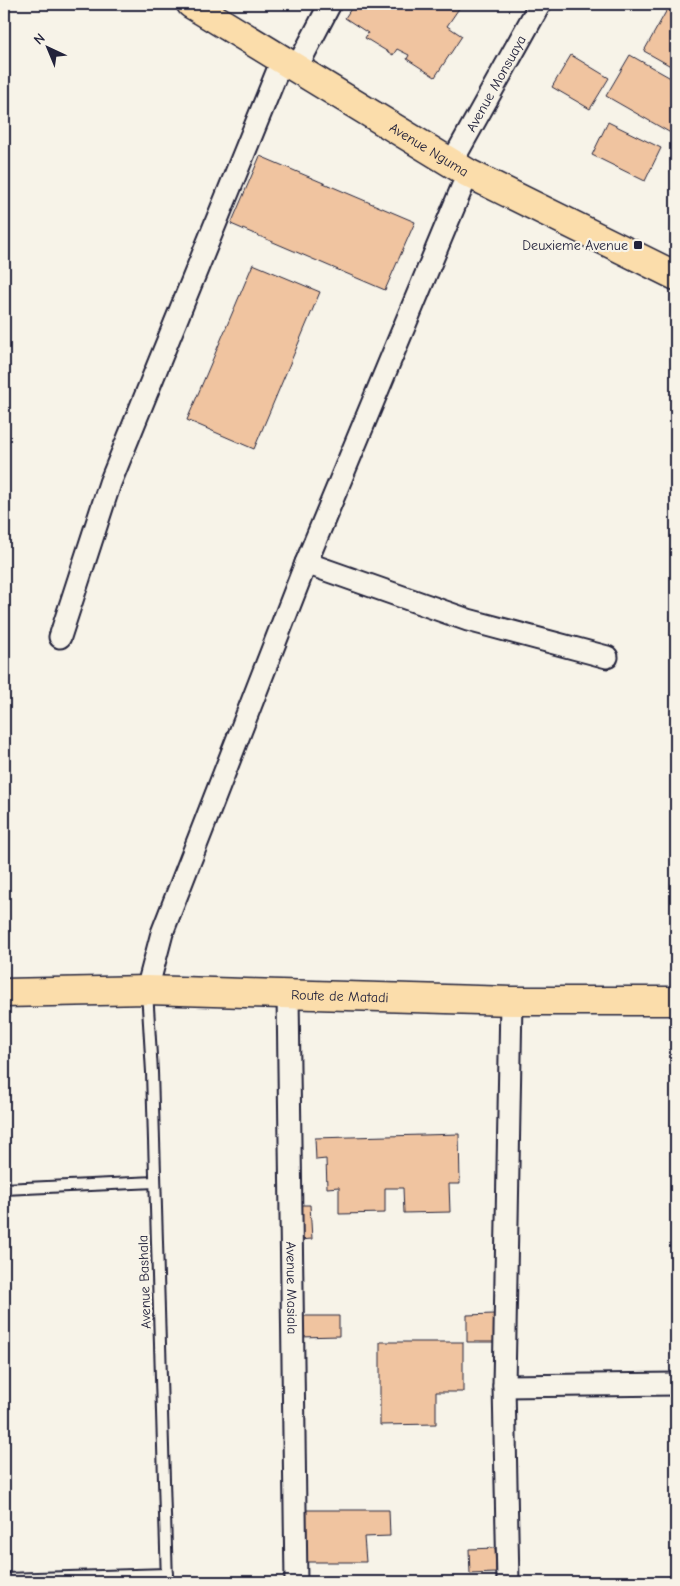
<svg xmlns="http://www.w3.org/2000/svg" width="680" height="1586" viewBox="0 0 680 1586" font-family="'Comic Neue',sans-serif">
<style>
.building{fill:#f0c4a0;stroke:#22223b}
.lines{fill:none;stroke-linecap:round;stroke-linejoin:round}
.lane-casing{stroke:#22223b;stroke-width:14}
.street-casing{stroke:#22223b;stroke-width:25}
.primary-casing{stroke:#22223b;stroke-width:31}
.lane{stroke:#f7f3e8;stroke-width:10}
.street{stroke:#f7f3e8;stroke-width:21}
.primary{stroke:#fbddab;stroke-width:28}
.poi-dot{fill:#22223b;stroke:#f7f3e8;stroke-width:2}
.labels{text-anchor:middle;stroke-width:4.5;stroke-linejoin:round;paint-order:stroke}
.street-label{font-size:14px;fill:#22223b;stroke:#f7f3e8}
.poi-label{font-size:14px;fill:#22223b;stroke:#f7f3e8;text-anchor:end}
</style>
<rect width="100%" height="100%" fill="#f7f3e8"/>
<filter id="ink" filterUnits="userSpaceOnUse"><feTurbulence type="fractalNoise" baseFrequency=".02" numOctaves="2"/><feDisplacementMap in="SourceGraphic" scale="10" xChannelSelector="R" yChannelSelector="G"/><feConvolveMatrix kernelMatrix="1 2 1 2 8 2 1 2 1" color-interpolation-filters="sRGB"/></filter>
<g filter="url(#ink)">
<g class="building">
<path d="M354,4H462L447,26L462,36L435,77L407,59L409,55L397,49L393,55L365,38L368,33L345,18Z"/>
<path d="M668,8L676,12V69L644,51Z"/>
<path d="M571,55L609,78L590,109L552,87Z"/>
<path d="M630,55L676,81V136L606,96Z"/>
<path d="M608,122L661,148L645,181L592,155Z"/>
<path d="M260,156L415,222L385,290L231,224Z"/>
<path d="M253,264L320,292L254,449L187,420Z"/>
<path d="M459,1134L460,1184H449L450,1212L404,1213L403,1188H385V1213L339,1214V1187L327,1188L326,1159L316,1160L315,1138Z"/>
<path d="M299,1205H310L312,1239L299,1240Z"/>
<path d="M494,1314V1342H467V1315Z"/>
<path d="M301,1316H339V1336L300,1337Z"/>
<path d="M380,1342H463V1392H436V1424L380,1425Z"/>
<path d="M302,1510H389L390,1536L364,1537L366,1562H303Z"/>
<path d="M495,1548L496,1573L470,1574L469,1549Z"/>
</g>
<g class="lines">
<defs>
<g id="lane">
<path d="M147,991L152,1072L167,1582"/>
<path d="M4,1189L155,1182"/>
<path d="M4,1579L167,1574"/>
</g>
<g id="street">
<path d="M296,69L330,4"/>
<path id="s1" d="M452,162L540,4"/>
<path d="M306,563L468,620L607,657"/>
<path d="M60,637L110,483L282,60"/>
<path d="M147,990L162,933L306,563L468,173"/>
<path id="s2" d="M288,996L296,1582"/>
<path d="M504,1386L676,1384"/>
<path d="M508,1582L504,1386L511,1001"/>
</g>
<g id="primary">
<path id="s3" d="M191,4L468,173L676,276"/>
<path id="s4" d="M4,993L147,990L511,1001H676"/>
</g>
</defs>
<use href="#lane" class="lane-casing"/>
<use href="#street" class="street-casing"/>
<use href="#primary" class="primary-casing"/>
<use href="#lane" class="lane"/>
<use href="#street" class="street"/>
<use href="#primary" class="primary"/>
</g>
</g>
<rect class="poi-dot" x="633" y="240" width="10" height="10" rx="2.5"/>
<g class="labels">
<g class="street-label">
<text dy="5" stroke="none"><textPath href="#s1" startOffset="90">Avenue Monsuaya</textPath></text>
<text dy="5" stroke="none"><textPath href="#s3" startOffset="279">Avenue Nguma</textPath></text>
<text dy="5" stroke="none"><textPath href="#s4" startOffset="336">Route de Matadi</textPath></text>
<text transform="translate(144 1282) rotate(-92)" y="5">Avenue Bashala</text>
<text dy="5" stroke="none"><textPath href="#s2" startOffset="292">Avenue Masiala</textPath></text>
</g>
<g class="poi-label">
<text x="628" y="250">Deuxieme Avenue</text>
</g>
</g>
<rect width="680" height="1586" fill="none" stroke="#f7f3e8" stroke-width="20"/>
<rect x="10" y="10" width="660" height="1566" fill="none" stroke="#22223b" stroke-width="2" filter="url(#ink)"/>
<g transform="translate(48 48) rotate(316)" stroke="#f7f3e8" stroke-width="4" paint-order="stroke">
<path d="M0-4L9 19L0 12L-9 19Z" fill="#22223b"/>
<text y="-8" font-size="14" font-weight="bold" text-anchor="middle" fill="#22223b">N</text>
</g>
</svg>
